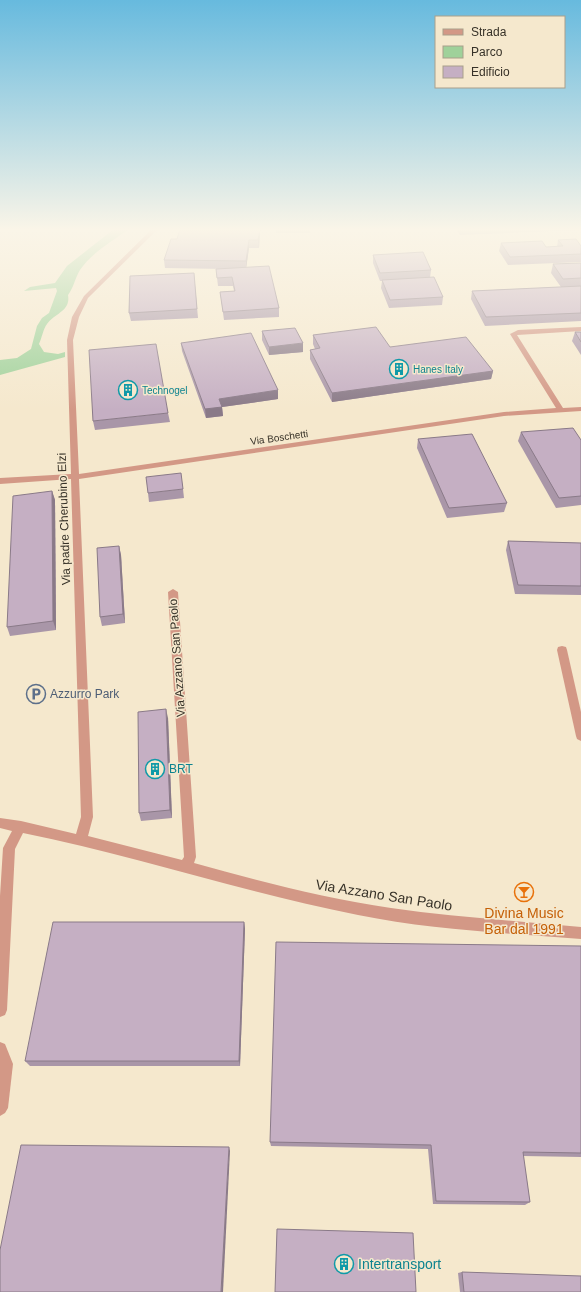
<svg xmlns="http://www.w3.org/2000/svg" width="581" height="1292" viewBox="0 0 581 1292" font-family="Arial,sans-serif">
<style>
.green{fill:#9fd19a}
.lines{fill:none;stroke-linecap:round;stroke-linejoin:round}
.minor{fill:#d39886;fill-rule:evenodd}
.wall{fill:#a996a8}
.shaded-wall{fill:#8a7a88}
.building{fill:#c5afc3;stroke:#8a7a88}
.labels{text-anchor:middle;stroke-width:3;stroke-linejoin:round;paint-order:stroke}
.far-culture-label{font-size:10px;fill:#0d838f;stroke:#f5e8cd;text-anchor:start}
.far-street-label{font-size:10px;fill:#373228;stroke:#f5e8cd}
.street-label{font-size:12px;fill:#373228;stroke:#f5e8cd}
.service-label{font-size:12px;fill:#4e5e75;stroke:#f5e8cd;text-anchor:start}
.culture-label{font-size:12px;fill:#0d838f;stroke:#f5e8cd;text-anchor:start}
.near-street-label{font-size:14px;fill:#373228;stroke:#f5e8cd}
.near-food-label{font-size:14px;fill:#c56008;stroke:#f5e8cd}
.near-culture-label{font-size:14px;fill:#0d838f;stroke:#f5e8cd;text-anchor:start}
</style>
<rect width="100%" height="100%" fill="#f5e8cd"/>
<path class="green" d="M114,229H129C113,241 92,252 80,270C75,278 74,287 68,295C71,311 55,313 47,324C43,329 42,338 39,344L44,352L58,354L65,352V357L0,375V360L17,358L31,349L37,326L42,318L49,313L57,291L56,288L24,291L30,287L55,283L67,266Z"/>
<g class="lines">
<g class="minor">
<path d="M152,229H158L88,298L79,317L73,340L79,474L504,412L556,408L510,334L518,330L581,327V331L517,335L563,408L581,407V411L504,416L79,479L93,817L88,836L182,860L184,857L168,592L173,589L178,592L196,857L194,863C259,881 324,898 391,908C454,917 518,921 581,927V939C507,933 432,930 358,915C246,893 136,856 23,833L15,849L7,1010L5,1015L0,1017V896L3,848L12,831L0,828V818L21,821L76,834L81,817L71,479L0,484V478L71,474L67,340L72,317L84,296Z"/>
<path d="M562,646L566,647L567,650L581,712V741L577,739L576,736L557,650L558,647Z"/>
<path d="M0,1042L5,1044L13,1064L8,1108L5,1113L0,1116Z"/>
</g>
</g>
<g class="wall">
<rect x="276" y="229" width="34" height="4"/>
<path d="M456,229H581V230L460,235Z"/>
<path d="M260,232L259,248H249L246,268L279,308V317L224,320L220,292L234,291L233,286H218L216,269H226L165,268L164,260L177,239Z"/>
<path d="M558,240L581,254V262L508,265L499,251L501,243L546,247H557Z"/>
<path d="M373,255L431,270L430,278L443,297L442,305L389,308L381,288L382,281H380L373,263Z"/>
<path d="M581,263V321L485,326L471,299L472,291L561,287L551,273L553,264Z"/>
<path d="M194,273L198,318L131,321L129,313Z"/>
<path d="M262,331L303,352L269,355L262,340Z"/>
<path d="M575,332H581V355L572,341Z"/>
<path d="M313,335L390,347L493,371L491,379L332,402L310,359V350L315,349L313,344Z"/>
<path d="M181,343L278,390V399L222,407L223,416L206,418L182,351Z"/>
<path d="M168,413L170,422L95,430L93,421Z"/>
<path d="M521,432L581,440V505L556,508L518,441Z"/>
<path d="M418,439L507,503L504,512L447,518L417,448Z"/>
<path d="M183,489L184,498L149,502L148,493Z"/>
<path d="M52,491L55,500L56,630L10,636L7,627Z"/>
<path d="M508,541L581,543V595L515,594L506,550Z"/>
<path d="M119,546L121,555L125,623L102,626L100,617Z"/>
<path d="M168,718L172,818L141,821L139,813Z"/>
<path d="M244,922L245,929L240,1066H30L25,1061Z"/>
<path d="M581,946V1157L523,1156L530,1202L525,1205L433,1204L428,1149L271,1146L270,1142Z"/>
<path d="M462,1272L581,1292H460L458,1273Z"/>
</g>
<g class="shaded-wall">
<path d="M260,229V232L259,248L258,240Z"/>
<path d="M249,240V248L246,269V261Z"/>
<path d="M303,343V352L269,355V347Z"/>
<path d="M493,371L491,379L332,402V393Z"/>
<path d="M278,390V399L222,407L223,416L206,418L205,409L219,399Z"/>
<path d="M52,491L55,500L56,630L53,621Z"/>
<path d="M119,546L121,555L125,623L123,614Z"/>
<path d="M166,709L168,718L172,818L170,810Z"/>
<path d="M244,922L245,929L240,1066L239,1061Z"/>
<path d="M229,1147L230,1151L223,1292H221Z"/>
</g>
<g class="building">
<path d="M180,229H260L258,240H249L246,261L164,260L171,239H177Z"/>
<path d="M576,239L581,246V254L510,257L501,243L542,241L546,247L563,246L558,240Z"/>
<path d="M423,252L431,270L380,273L373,255Z"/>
<path d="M581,263V278L563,279L553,264Z"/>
<path d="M269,266L279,308L223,312L220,292L235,291L232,277L217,278L216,269Z"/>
<path d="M194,273L197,309L129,313L130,276Z"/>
<path d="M434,277L443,297L390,300L382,280Z"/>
<path d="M581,286V313L486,317L472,291Z"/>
<path d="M376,327L390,347L466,337L493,371L332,393L310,350L320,348L313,335Z"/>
<path d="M295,328L303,343L269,347L262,331Z"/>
<path d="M575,332H581V342Z"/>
<path d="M251,333L278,390L219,399L222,407L205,409L181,343Z"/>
<path d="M156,344L168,413L93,421L89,350Z"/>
<path d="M573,428L581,440V496L559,498L521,432Z"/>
<path d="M472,434L507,503L449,508L418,439Z"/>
<path d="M181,473L183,489L148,493L146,477Z"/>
<path d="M52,491L53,621L7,627L13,496Z"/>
<path d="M508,541L581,543V586L518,585Z"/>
<path d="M119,546L123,614L100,617L97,548Z"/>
<path d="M166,709L170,810L139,813L138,712Z"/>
<path d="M53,922H244L239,1061H25Z"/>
<path d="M276,942L581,946V1153L523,1152L530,1202L436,1201L431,1145L270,1142Z"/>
<path d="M21,1145L229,1147L221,1292H0V1250Z"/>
<path d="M277,1229L413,1233L416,1292H275Z"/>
<path d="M462,1272L581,1276V1292H464Z"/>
</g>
<linearGradient id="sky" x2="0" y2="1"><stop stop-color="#67bade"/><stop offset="0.56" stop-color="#faf5e8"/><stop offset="1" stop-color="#faf5e8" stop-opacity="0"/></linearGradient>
<rect width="581" height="410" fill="url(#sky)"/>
<defs>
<symbol id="building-ring" viewBox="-11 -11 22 22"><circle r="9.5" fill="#f5e8cd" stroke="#0f9aa8" stroke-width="1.5"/><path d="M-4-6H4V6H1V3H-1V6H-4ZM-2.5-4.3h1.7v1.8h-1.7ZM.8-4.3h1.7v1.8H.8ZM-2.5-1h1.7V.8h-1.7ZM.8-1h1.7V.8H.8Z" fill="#0f9aa8"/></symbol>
<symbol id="parking-ring" viewBox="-11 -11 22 22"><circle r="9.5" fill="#f5e8cd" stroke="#5c6f8a" stroke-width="1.5"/><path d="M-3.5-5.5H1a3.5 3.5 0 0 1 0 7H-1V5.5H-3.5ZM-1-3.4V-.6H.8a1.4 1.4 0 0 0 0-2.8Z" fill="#5c6f8a"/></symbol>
<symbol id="bar-ring" viewBox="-11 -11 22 22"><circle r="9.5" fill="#f5e8cd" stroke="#e8710a" stroke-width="1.5"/><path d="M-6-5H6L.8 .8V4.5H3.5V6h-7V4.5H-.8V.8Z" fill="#e8710a"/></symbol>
</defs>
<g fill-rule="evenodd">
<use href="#building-ring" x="388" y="358" width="22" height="22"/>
<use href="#building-ring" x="117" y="379" width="22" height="22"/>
<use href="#parking-ring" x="25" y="683" width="22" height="22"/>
<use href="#building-ring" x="144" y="758" width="22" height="22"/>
<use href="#bar-ring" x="513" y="881" width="22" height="22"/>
<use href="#building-ring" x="333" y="1253" width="22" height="22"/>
</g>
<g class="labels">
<g class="far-culture-label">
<text x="413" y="373">Hanes Italy</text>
<text x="142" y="394">Technogel</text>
</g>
<g class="far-street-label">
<text transform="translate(279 437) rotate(-8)" y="4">Via Boschetti</text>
</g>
<g class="street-label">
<text transform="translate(64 519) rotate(-92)" y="4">Via padre Cherubino Elzi</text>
<text transform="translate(177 658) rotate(-94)" y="4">Via Azzano San Paolo</text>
</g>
<g class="service-label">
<text x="50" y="698">Azzurro Park</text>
</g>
<g class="culture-label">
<text x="169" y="773">BRT</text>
</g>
<g class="near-street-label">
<text transform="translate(384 895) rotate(9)" y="5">Via Azzano San Paolo</text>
</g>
<g class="near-food-label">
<text x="524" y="918">Divina Music<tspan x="524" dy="16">Bar dal 1991</tspan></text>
</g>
<g class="near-culture-label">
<text x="358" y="1269">Intertransport</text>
</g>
</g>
<rect x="435" y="16" width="130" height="72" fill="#f5e8cd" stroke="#a99f8b"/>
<rect x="443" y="29" width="20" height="6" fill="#d39886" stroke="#a99f8b"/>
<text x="471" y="36" font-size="12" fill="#373228">Strada</text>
<rect x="443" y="46" width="20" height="12" fill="#9fd19a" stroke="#a99f8b"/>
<text x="471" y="56" font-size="12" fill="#373228">Parco</text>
<rect x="443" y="66" width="20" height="12" fill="#c5afc3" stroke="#a99f8b"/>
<text x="471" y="76" font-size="12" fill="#373228">Edificio</text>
</svg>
